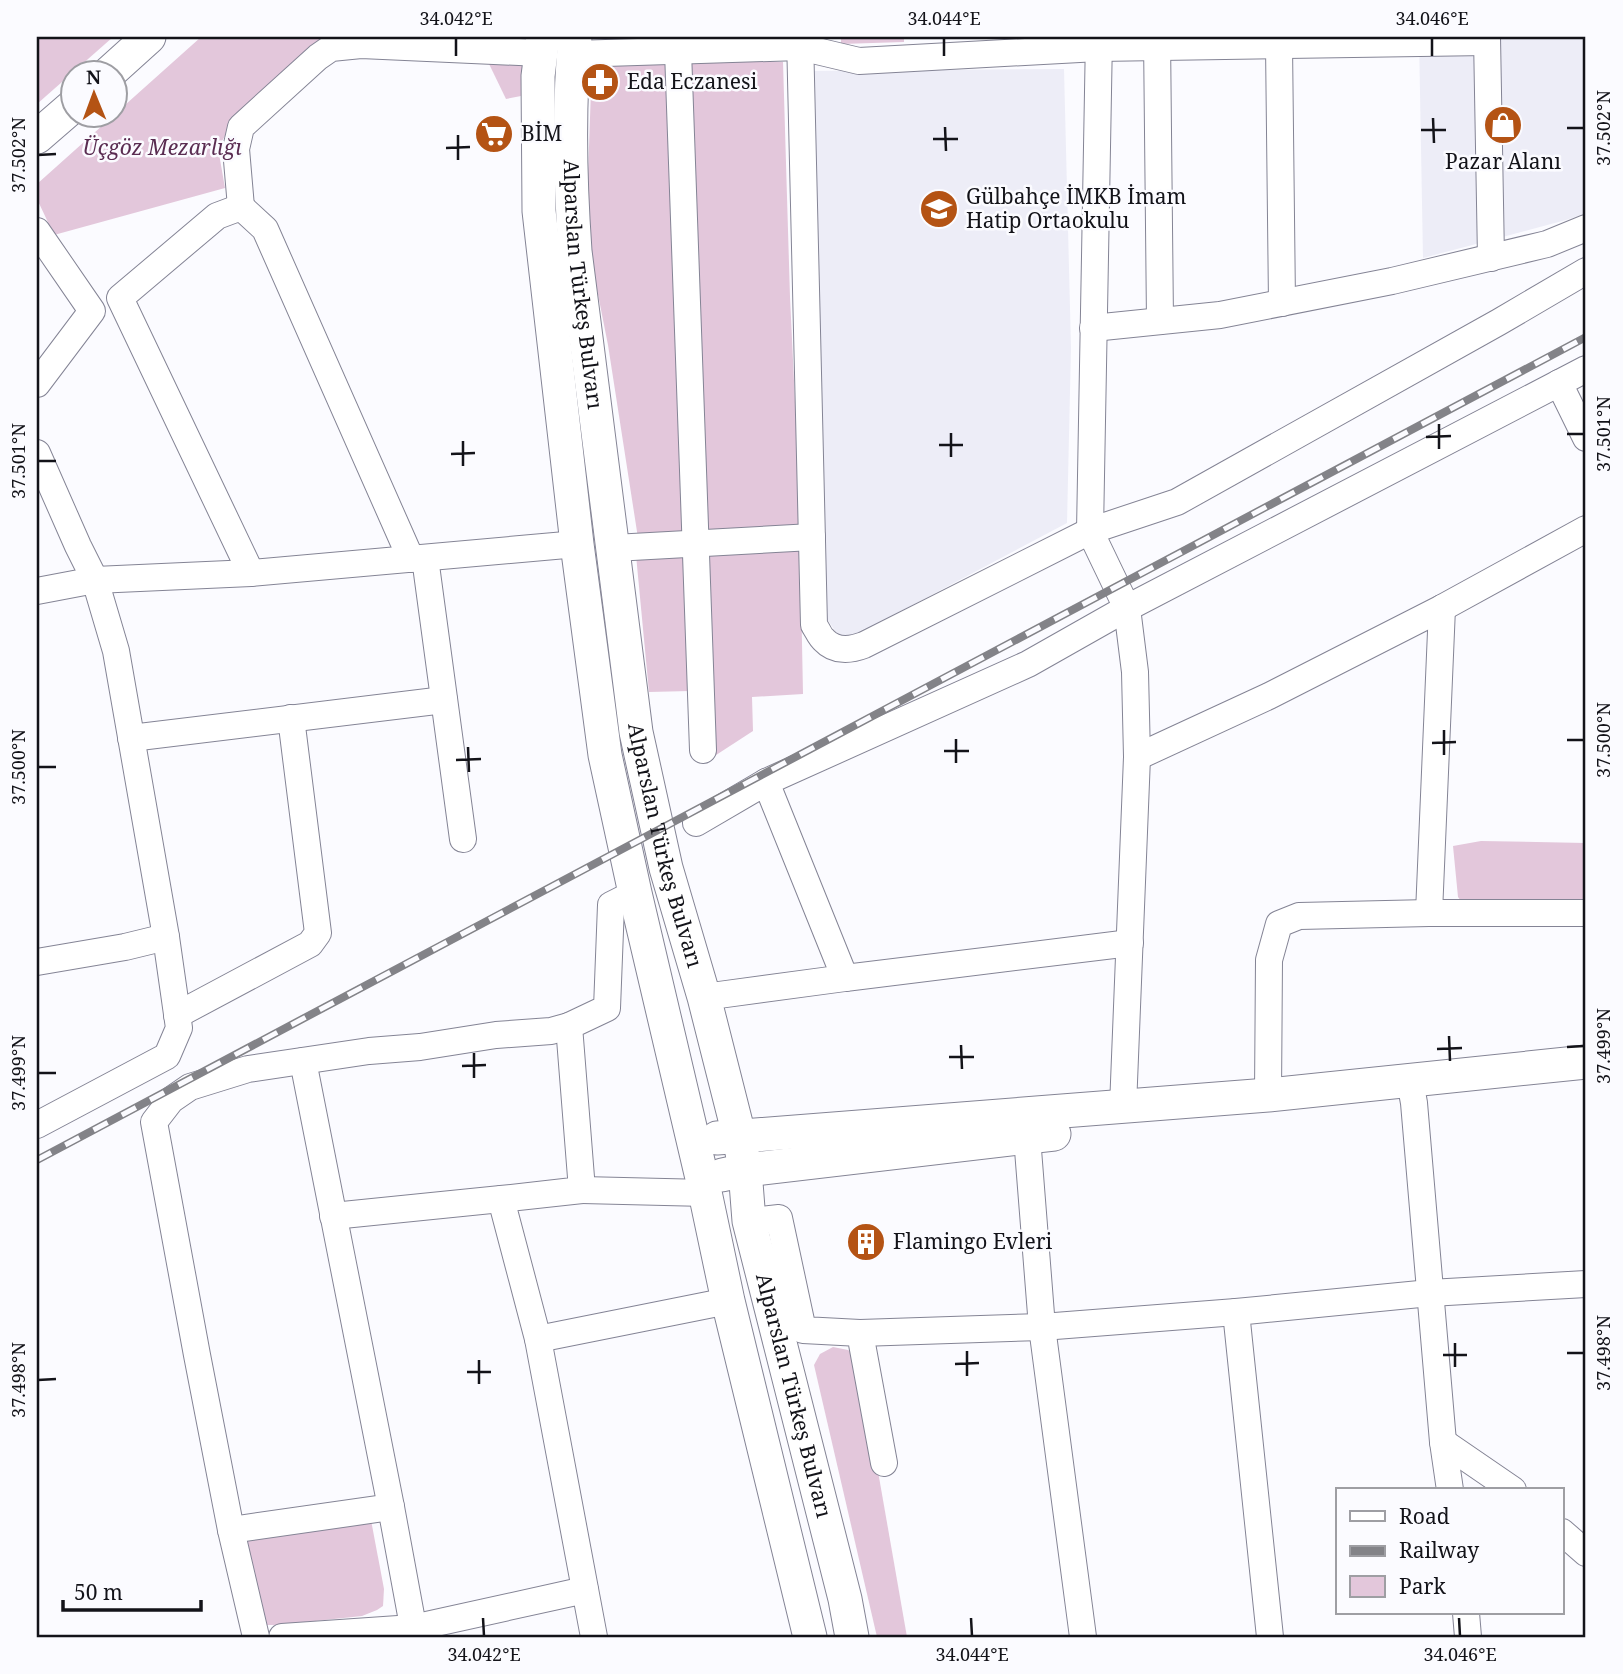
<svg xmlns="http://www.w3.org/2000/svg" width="1623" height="1674" viewBox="0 0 1623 1674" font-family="'Noto Serif',serif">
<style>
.built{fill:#ededf7}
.green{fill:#e3c7db}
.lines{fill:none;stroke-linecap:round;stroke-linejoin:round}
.minor-casing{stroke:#848495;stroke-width:28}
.major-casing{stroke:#848495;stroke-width:35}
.minor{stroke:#fff;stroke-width:26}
.major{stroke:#fff;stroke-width:33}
.rail-casing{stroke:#838388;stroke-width:8}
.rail{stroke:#fbfbff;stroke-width:5;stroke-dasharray:16;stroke-linecap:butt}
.ticks{fill:none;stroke:#131319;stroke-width:2.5}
.labels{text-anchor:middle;stroke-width:5;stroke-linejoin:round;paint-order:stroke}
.poi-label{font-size:21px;fill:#131319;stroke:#fbfbff;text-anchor:start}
.park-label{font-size:21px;font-style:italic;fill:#5a2c51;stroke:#fbfbff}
.street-label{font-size:21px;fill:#131319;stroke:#fbfbff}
.neatline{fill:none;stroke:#131319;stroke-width:2.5}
.ticks-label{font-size:18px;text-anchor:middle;fill:#131319}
</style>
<rect width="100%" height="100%" fill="#fbfbff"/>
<g class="built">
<path d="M1419,37H1586V213L1566,220L1423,258Z"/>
<path d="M1064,69L1071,348L1067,523L856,635H838L827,619L814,358L807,71Z"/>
</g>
<g class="green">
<path d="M37,37H113L37,104Z"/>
<path d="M201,37H325L239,112L218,148L225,188L54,235L37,199V184L113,116H116V113Z"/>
<path d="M476,37H526L521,96L506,99Z"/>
<path d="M841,37H904V42L841,44Z"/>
<path d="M592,60L668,62L685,532L638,538L608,345L586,234Z"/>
<path d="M691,60L783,62L790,297L801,528L704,536Z"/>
<path d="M800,541L803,694L752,697L753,731L713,757L699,547Z"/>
<path d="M684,553L690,691L649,692L636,555Z"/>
<path d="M1481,841L1586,843V902L1464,905L1458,897L1453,846Z"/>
<path d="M833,1347L848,1350L858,1357L907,1637H877L814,1365L820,1354Z"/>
<path d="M371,1520L384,1589L383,1606L377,1610L362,1616L278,1625H265L246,1550L248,1539Z"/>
</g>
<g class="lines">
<defs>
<g id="minor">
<path d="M800,37L814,625C817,629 820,637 824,640C835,652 851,650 864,645L1090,531L1177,502L1499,322L1586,271"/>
<path d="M1099,37L1090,531L1127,608L1135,672L1137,757L1123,1107"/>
<path d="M1157,37L1160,321"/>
<path d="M1487,37L1491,258"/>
<path d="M1279,45L1282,303"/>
<path d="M678,51L703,750"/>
<path d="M574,54L800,47L859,61L1098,48L1487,42"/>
<path d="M241,207L236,149L241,127L318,57L331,48L361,45L541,53"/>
<path d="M37,231L92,311L37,384"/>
<path d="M1093,328L1220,315L1392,281L1547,244L1586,228"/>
<path d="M1559,383L1586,438"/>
<path d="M37,453L78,546L95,580L116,651L166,937L179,1028L167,1056L37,1125"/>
<path d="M614,548L812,537"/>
<path d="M425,558L463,839"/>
<path d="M251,573L120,298L217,216L241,207L265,229L411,559"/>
<path d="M37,591L95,580L251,573L577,544"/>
<path d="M131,738L444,700"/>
<path d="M1137,757L1269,696L1442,608L1586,529"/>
<path d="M766,782L1028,664L1127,608L1586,369"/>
<path d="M696,823L766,782L845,978L1130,943"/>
<path d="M1429,913L1442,608"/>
<path d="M37,962L125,947L166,937"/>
<path d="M704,997L845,978"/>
<path d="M177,1015L310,944L318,933L291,718"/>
<path d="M303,1061L391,1507L415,1637"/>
<path d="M1410,1081L1414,1103L1443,1442L1450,1490"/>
<path d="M1268,1095L1269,960L1279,924L1299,916L1429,913H1586"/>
<path d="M1027,1137L1042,1327L1083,1637"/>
<path d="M582,1190L706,1193"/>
<path d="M333,1216L501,1199"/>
<path d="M749,1221L779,1218L803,1330L860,1333L884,1463"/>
<path d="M860,1333L1042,1327L1236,1312"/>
<path d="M538,1339L728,1301"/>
<path d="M1443,1442L1513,1490"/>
<path d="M231,1530L391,1507"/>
<path d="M1562,1532L1586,1553"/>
<path d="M1466,1613L1468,1637"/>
<path d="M256,1637L231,1530L197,1355L154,1122L171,1100L190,1087L248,1069L369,1051L420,1047L496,1035L551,1031L569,1026"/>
<path d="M282,1637L413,1628L585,1590"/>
<path d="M594,1637L538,1339L501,1199L582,1190L569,1026L607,1008L611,905L635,893"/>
<path d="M1270,1637L1236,1312L1430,1293L1586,1284"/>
</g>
<g id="major">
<path d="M543,37L538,76L539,211L577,544L605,755L635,893L702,1178L728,1301L810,1637"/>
<path id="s1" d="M575,37C568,108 570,180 575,251L636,732L666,868L704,997L739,1135L745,1170L749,1221L845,1599L852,1637"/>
<path d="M108,74L149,37"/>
<path d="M37,137L74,105"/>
<path d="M717,1138L1268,1095L1586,1062"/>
<path d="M722,1175L745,1170L1054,1134"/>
</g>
</defs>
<use href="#minor" class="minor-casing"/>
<use href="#major" class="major-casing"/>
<use href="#minor" class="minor"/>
<use href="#major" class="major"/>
<defs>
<path id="rail" d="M37,1160L1586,337"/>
</defs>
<use href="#rail" class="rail-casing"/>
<use href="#rail" class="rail"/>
</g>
<path class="ticks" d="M456,38V56M944,38V56M1432,38V56M1433,118L1434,143M945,127L946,151M1567,128H1584M1421,130H1446M458,135V160M933,139H958M446,148L470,147M38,155L56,154M1439,424V449M951,433V457M1567,434H1584M1426,437L1451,436M463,441V466M939,445H963M451,454L475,453M38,461H56M1444,730V755M956,739V763M1567,740H1584M1432,743L1456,742M468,747L469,772M944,751H969M456,760L481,759M38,767H56M1449,1036L1450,1061M961,1045L962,1069M1567,1047L1584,1046M1437,1049L1462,1048M474,1053V1078M949,1057H974M462,1066L486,1065M38,1073H56M1455,1343V1367M967,1351V1376M1567,1353H1584M1443,1355H1467M479,1360V1384M955,1364L979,1363M467,1372H491M38,1380L56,1379M483,1618L484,1636M971,1618L972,1636M1459,1618L1460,1636"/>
<defs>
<symbol id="pharmacy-disc" viewBox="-11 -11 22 22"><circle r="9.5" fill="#b45314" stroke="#fbfbff"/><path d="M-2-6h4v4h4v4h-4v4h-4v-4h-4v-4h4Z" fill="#fff"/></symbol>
<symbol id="shop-disc" viewBox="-11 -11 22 22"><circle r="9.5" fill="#b45314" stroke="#fbfbff"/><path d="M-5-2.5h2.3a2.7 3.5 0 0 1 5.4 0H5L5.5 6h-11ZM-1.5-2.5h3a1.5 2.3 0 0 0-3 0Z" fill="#fff"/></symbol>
<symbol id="supermarket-disc" viewBox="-11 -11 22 22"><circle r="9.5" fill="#b45314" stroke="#fbfbff"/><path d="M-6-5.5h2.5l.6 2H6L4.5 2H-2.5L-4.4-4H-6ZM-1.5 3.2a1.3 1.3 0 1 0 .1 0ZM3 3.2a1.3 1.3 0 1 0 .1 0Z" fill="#fff"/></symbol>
<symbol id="school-disc" viewBox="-11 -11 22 22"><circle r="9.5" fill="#b45314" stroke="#fbfbff"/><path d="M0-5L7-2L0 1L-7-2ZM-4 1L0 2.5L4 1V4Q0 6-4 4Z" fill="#fff"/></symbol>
<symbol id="building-disc" viewBox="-11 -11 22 22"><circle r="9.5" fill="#b45314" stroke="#fbfbff"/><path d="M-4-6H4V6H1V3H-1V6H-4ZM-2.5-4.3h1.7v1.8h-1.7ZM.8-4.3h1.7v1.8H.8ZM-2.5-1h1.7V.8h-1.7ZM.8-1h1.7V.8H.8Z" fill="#fff"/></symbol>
</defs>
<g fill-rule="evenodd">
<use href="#pharmacy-disc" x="578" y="60" width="44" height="44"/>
<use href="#shop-disc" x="1481" y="103" width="44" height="44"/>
<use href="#supermarket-disc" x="472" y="112" width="44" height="44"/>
<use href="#school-disc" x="917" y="187" width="44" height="44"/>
<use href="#building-disc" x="844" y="1220" width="44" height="44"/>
</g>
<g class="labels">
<g class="poi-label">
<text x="627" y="89">Eda Eczanesi</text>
<text x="521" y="141">BİM</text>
<text x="1503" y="169" text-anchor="middle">Pazar Alanı</text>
<text x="966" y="204">Gülbahçe İMKB İmam<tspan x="966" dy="24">Hatip Ortaokulu</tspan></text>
<text x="893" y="1249">Flamingo Evleri</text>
</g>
<g class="park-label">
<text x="162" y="155">Üçgöz Mezarlığı</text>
</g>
<g class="street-label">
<text dy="7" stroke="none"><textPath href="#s1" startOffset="248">Alparslan Türkeş Bulvarı</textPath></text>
<text dy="7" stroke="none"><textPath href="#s1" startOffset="816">Alparslan Türkeş Bulvarı</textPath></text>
<text dy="7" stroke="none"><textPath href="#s1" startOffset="1382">Alparslan Türkeş Bulvarı</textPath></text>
</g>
</g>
<rect width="1623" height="1674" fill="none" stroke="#fbfbff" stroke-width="77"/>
<rect x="1336" y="1488" width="228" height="126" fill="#fbfbff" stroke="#9e9ea3" stroke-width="2"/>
<rect x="1350" y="1511" width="35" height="10" fill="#ffffff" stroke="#9e9ea3" stroke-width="2"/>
<text x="1399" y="1524" font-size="21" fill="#131319">Road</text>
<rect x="1350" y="1546" width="35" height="10" fill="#838388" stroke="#9e9ea3" stroke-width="2"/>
<text x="1399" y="1558" font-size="21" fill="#131319">Railway</text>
<rect x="1350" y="1576" width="35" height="21" fill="#e3c7db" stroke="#9e9ea3" stroke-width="2"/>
<text x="1399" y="1594" font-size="21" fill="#131319">Park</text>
<g transform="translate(94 94) rotate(359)"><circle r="33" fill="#fbfbff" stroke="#9e9ea3" stroke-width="2"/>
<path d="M0-5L12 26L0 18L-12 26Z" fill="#b45314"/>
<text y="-10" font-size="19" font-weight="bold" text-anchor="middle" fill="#131319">N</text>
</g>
<path d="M63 1600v10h138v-10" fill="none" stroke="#131319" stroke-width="3.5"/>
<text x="74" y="1600" font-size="21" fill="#131319" stroke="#fbfbff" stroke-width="5" paint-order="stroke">50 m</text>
<rect x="38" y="38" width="1546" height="1598" class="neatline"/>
<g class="ticks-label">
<text x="456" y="25">34.042°E</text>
<text x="944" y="25">34.044°E</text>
<text x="1432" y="25">34.046°E</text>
<text transform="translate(1604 128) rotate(-90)" y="6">37.502°N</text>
<text transform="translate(19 155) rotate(-90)" y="6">37.502°N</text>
<text transform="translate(1604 434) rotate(-90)" y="6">37.501°N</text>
<text transform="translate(19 461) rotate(-90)" y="6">37.501°N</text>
<text transform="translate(1604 740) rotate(-90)" y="6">37.500°N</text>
<text transform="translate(19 767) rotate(-90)" y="6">37.500°N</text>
<text transform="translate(1604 1046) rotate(-90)" y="6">37.499°N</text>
<text transform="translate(19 1073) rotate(-90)" y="6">37.499°N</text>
<text transform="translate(1604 1353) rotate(-90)" y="6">37.498°N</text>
<text transform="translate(19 1380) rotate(-90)" y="6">37.498°N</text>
<text x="484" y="1661">34.042°E</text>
<text x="972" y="1661">34.044°E</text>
<text x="1460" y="1661">34.046°E</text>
</g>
</svg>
